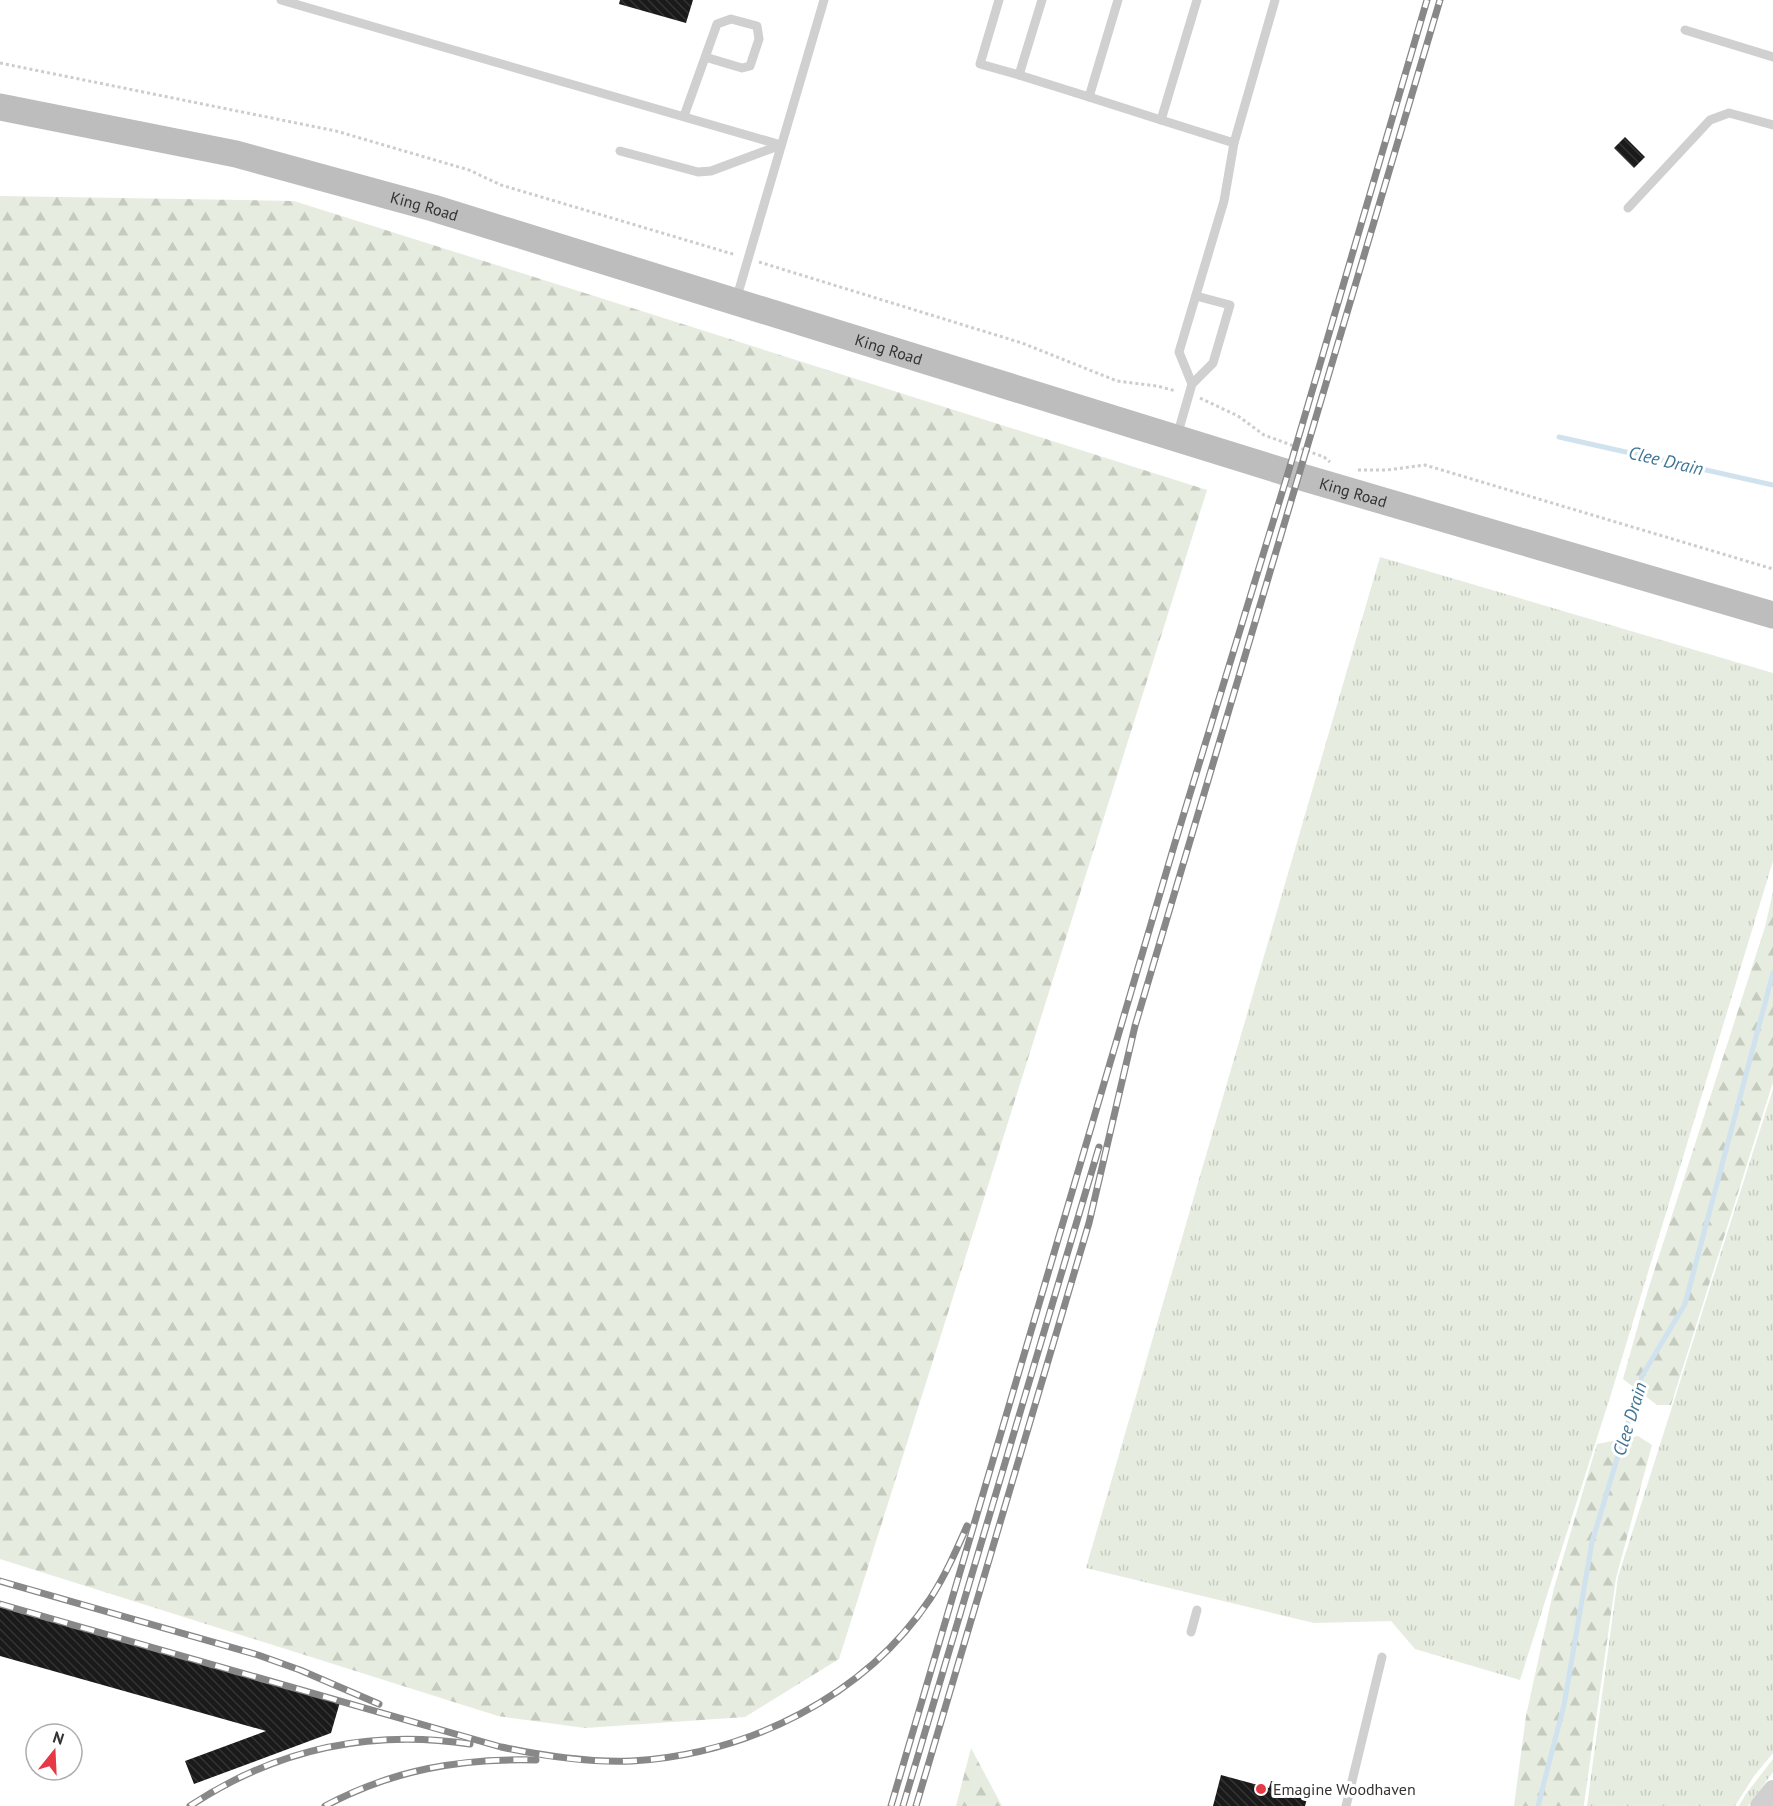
<svg xmlns="http://www.w3.org/2000/svg" width="1773" height="1806" viewBox="0 0 1773 1806" font-family="'PT Sans',sans-serif">
<style>
.grass{fill:url(#grass-tufts)}
.forest{fill:url(#forest-firs)}
.lines{fill:none;stroke-linecap:round;stroke-linejoin:round}
.stream{stroke:#cfe2ee;stroke-width:5}
.building{fill:url(#building-back-hatch)}
.path{stroke:#cdcdcd;stroke-width:3;stroke-dasharray:3 3;stroke-linecap:butt}
.lane{stroke:#d0d0d0;stroke-width:9}
.street{stroke:#d0d0d0;stroke-width:20}
.secondary{stroke:#bdbdbd;stroke-width:27}
.rail-casing{stroke:#888;stroke-width:7}
.rail{stroke:#fff;stroke-width:4.5;stroke-dasharray:14;stroke-linecap:butt}
.poi-dot{fill:#e63946;stroke:#fff;stroke-width:2}
.labels{text-anchor:middle;stroke-width:6;stroke-linejoin:round;paint-order:stroke}
.street-label{font-size:16px;fill:#333;stroke:#fff}
.poi-label{font-size:16px;fill:#333;stroke:#fff;text-anchor:start}
.water-label{font-size:18px;font-style:italic;fill:#3f7597;stroke:#fff}
</style>
<defs>
<pattern id="grass-tufts" width="24" height="20" patternUnits="userSpaceOnUse" patternTransform="scale(1.5)"><rect width="24" height="20" fill="#e6ecdf"/><path d="M3 7l-1-3M5 7V3M7 7l1-3M15 17l-1-3M17 17v-4M19 17l1-3" fill="none" stroke="#c6cbc0"/></pattern>
<pattern id="forest-firs" width="22" height="20" patternUnits="userSpaceOnUse" patternTransform="scale(1.5)"><rect width="22" height="20" fill="#e6ecdf"/><path d="M5 1l3.5 6h-7zM16 11l3.5 6h-7z" fill="#c6cbc0"/></pattern>
<pattern id="building-back-hatch" width="6" height="6" patternUnits="userSpaceOnUse" patternTransform="scale(1.5)"><rect width="6" height="6" fill="#1a1a1a"/><path d="M-1 5l2 2M0 0l6 6M5-1l2 2" fill="none" stroke="#333"/></pattern>
</defs>
<rect width="100%" height="100%" fill="#fff"/>
<g class="grass">
<path d="M1380,557L1773,673V861L1611,1394L1520,1680L1415,1649L1391,1621L1314,1623L1086,1568Z"/>
<path d="M1773,1089V1753L1754,1776L1735,1806H1587L1618,1577Z"/>
<path d="M1773,1759V1772L1748,1806H1739L1746,1794Z"/>
</g>
<g class="forest">
<path d="M0,196L294,201L1207,490L839,1659L745,1717L585,1728L498,1716L0,1559Z"/>
<path d="M1773,892V1082L1671,1405H1657L1623,1379L1648,1290L1765,927Z"/>
<path d="M1638,1436L1652,1445L1616,1578L1584,1804V1806H1514L1526,1716L1554,1588L1597,1444Z"/>
<path d="M971,1748L1002,1806H956Z"/>
</g>
<g class="lines">
<g class="stream">
<path d="M1559,437L1773,485"/>
<path d="M1538,1806L1564,1705L1592,1542L1642,1376L1685,1304L1773,973"/>
</g>
</g>
<g class="building">
<path d="M620,0H693L686,23L619,4Z"/>
<path d="M1625,137L1645,157L1634,168L1614,148Z"/>
<path d="M0,1606L340,1702L331,1733L194,1784L185,1761L266,1731L0,1656Z"/>
<path d="M1221,1775L1269,1788L1271,1781L1309,1791L1305,1806H1213Z"/>
</g>
<g class="lines">
<g class="path">
<path d="M0,63L336,131L469,170L501,185L736,255"/>
<path d="M759,262L1022,343L1117,381L1157,386L1176,391"/>
<path d="M1200,398L1238,416L1264,435L1324,457L1330,462"/>
<path d="M1358,470H1387L1425,465L1773,569"/>
</g>
<g class="lane">
<path d="M281,0L781,145"/>
<path d="M999,0L980,64L1019,75L1042,0"/>
<path d="M1685,30L1773,57"/>
<path d="M1019,75L1089,97L1118,0"/>
<path d="M1089,97L1161,120L1197,0"/>
<path d="M684,116L717,24L731,19L757,26L759,39L750,66L742,68L705,57"/>
<path d="M1161,120L1234,143"/>
<path d="M620,151L698,172L711,171L781,145"/>
<path d="M1628,208L1710,120L1729,113L1773,125"/>
<path d="M736,300L824,0"/>
<path d="M1192,384L1213,363L1230,305L1196,296"/>
<path d="M1177,436L1192,384L1179,352L1224,201L1234,143L1275,0"/>
<path d="M1191,1632L1197,1610"/>
<path d="M1346,1806L1382,1657"/>
</g>
<path class="street" d="M1760,1806L1773,1790"/>
<path class="secondary" id="s1" d="M0,107L236,154L433,208L1298,476L1773,615"/>
<defs>
<g id="rail">
<path d="M0,1581L258,1655L300,1670L379,1704"/>
<path d="M0,1604L501,1747C544,1756 588,1763 632,1761C748,1754 864,1697 930,1599C945,1576 956,1551 967,1526"/>
<path d="M190,1806C276,1749 368,1729 470,1744"/>
<path d="M325,1806C393,1770 459,1758 536,1760"/>
<path d="M891,1806L1174,846L1288,473L1427,0"/>
<path d="M903,1806L1099,1147"/>
<path d="M916,1806L1089,1223L1135,1026L1440,0"/>
</g>
</defs>
<use href="#rail" class="rail-casing"/>
<use href="#rail" class="rail"/>
</g>
<circle class="poi-dot" cx="1261" cy="1789" r="6"/>
<g class="labels">
<g class="street-label">
<text dy="6" stroke="none"><textPath href="#s1" startOffset="436">King Road</textPath></text>
<text dy="6" stroke="none"><textPath href="#s1" startOffset="922">King Road</textPath></text>
<text dy="6" stroke="none"><textPath href="#s1" startOffset="1408">King Road</textPath></text>
</g>
<g class="poi-label">
<text x="1273" y="1795">Emagine Woodhaven</text>
</g>
<g class="water-label">
<text transform="translate(1666 461) rotate(13)" y="6">Clee Drain</text>
<text transform="translate(1630 1419) rotate(-73)" y="6">Clee Drain</text>
</g>
</g>
<g transform="translate(54 1752) rotate(18)"><circle r="28" fill="#ffffff" stroke="#adadad" stroke-width="1.5"/>
<path d="M0-4.5L10 22L0 15L-10 22Z" fill="#e63946"/>
<text y="-9" font-size="16" font-weight="bold" text-anchor="middle" fill="#333333">N</text>
</g>
</svg>
